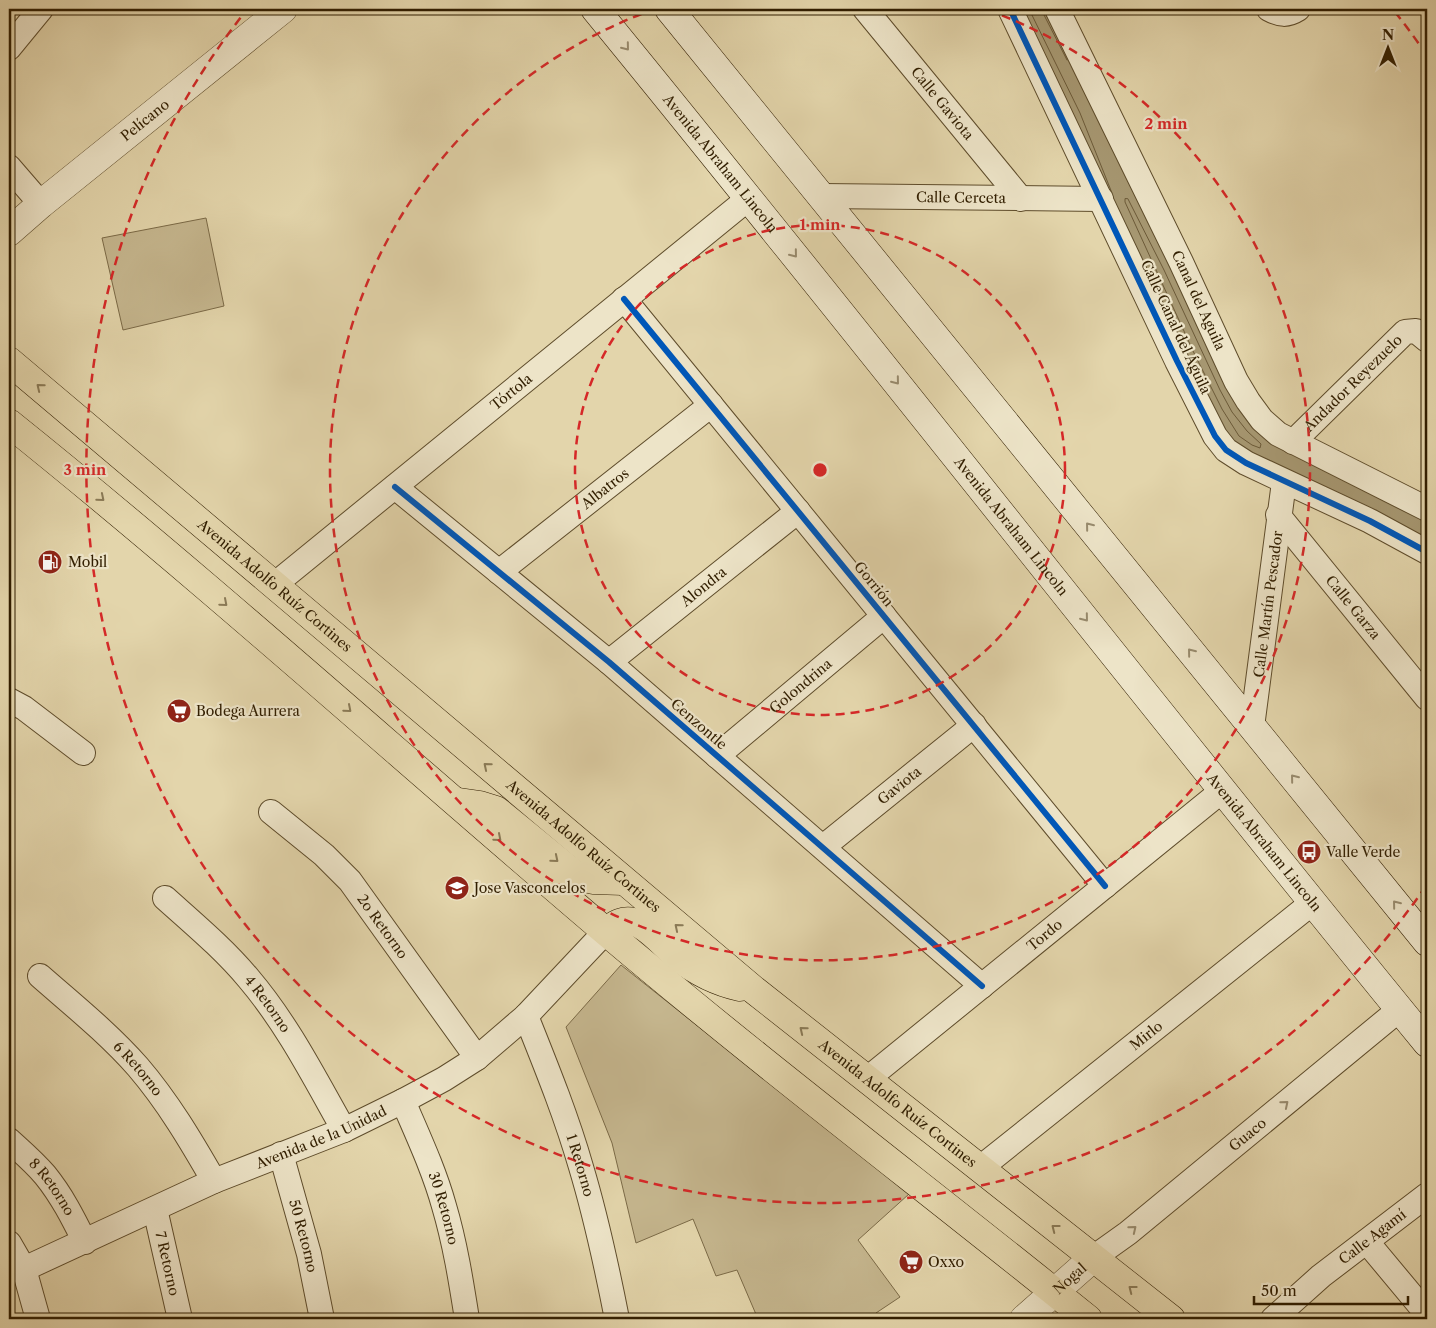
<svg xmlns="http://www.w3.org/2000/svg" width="1436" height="1328" viewBox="0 0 1436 1328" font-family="'Libre Caslon Text',serif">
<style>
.grass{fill:#c5b68e;stroke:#7b6a47}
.water{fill:#a69771;stroke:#776744}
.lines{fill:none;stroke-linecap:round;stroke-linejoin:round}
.shore{stroke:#6c5a38;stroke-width:1}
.minor-casing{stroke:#5e4c2b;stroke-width:26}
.tertiary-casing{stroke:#5e4c2b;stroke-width:29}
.secondary-casing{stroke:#311e00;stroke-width:29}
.primary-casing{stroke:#311e00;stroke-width:29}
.minor{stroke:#ede4c8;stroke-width:24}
.tertiary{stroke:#ede4c8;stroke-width:28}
.secondary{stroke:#ede4c8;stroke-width:28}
.primary{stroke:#e3d5ab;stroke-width:28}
.cycleway-casing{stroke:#ede4c8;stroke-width:9}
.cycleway{stroke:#0057b8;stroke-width:6}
.oneway{stroke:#988b6e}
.oneway2{stroke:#8a7a56}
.ring{fill:none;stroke:#d62828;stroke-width:2.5;stroke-dasharray:9 6}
.labels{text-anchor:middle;stroke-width:4.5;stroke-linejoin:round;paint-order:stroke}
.street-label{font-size:14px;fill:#311e00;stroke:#ede4c8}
.poi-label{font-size:14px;fill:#311e00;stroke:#ede4c8;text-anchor:start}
.centre{fill:#d62828;stroke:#ede4c8;stroke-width:2.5}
.ring-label{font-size:15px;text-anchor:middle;font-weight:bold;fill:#d62828;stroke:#ede4c8;stroke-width:4.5;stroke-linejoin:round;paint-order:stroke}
</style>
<rect width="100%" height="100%" fill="#e3d5ab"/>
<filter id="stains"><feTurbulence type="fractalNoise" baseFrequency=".004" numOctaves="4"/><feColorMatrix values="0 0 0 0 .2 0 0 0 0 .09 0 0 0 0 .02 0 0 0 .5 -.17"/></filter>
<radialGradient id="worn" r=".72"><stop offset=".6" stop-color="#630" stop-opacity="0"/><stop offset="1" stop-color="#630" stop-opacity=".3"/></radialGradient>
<g class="grass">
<path d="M206,218L224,306L123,330L102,238Z"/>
<path d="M621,965L909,1194L858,1240L900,1297L876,1313L881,1319H758L737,1270L716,1276L693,1219L636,1243L612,1143L566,1027Z"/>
</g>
<path class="water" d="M1017,9H1054L1262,420L1427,509V552L1226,450Z"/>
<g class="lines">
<g class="shore">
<path d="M1029,9L1080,113L1112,193"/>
<path d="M1043,9L1044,15L1067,60"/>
<path d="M1128,199L1164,270L1220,390L1232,412L1247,431L1261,444L1260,448L1252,445L1239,436L1222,409L1194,353L1125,202V199Z"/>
</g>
<defs>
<g id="minor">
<path id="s1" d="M865,9L1021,199"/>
<path d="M1010,9L1177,361L1215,436L1226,450L1246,463L1370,521L1427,552"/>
<path id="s2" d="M1057,9L1181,262L1236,381L1248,401L1262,420L1278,434L1427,509"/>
<path d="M1269,9C1280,15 1287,16 1298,9"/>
<path d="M9,48L41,9"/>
<path d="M9,167L41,204"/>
<path id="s3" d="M821,196L1101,199"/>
<path d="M624,299L1105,886"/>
<path id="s4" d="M1293,442L1405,332L1416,331L1427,340"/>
<path d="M395,487L609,662L982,986"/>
<path id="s5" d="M1278,515L1427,698"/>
<path id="s6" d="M499,572L711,405"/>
<path id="s7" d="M274,585L749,198"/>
<path id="s8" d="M609,662L798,511"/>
<path d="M9,700L24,708L83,753"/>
<path id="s9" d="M1252,727L1284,482"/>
<path id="s10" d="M717,756L884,616"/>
<path id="s11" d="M271,812L324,855L350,881L477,1058"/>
<path id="s12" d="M823,847L974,725"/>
<path id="s13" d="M165,898C194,924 224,949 249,979C288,1025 315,1079 344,1130"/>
<path id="s14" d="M40,976C73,1005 108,1033 138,1067C168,1102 191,1141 214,1181"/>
<path id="s15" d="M526,1016C546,1066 566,1115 581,1167C596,1217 607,1268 617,1319"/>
<path id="s16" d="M866,1080L1223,790"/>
<path id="s17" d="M403,1101C418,1136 434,1170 444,1206C455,1243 461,1281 467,1319"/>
<path id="s18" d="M9,1140C21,1151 34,1162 45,1175C62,1196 73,1218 85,1242"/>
<path id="s19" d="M281,1154L309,1254L322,1319"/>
<path id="s20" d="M979,1169L1312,903"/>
<path id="s21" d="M155,1209L180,1319"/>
<path d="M1367,1242L1427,1314"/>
<path d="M9,1243L24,1269L38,1319"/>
<path id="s22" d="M1093,1258L1128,1233L1400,1009"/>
<path id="s23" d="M24,1269L214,1181L344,1130L403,1101L444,1079L477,1058L526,1016L606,931"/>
<path id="s24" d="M1273,1319L1321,1276L1427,1195"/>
</g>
<g id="tertiary">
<path id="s25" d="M9,232L41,204L283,9"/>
<path id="s26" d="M1024,1319L1093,1258"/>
</g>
<g id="secondary">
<path id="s27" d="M595,9C875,351 1147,701 1427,1043"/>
<path d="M669,9L1427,942"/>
</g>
<g id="primary">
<path id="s28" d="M9,361L754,990L1171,1319"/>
<path d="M9,423C212,586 405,761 604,930C762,1064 927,1189 1088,1319"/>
<path d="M459,802L480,805L496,810L577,876L593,880L623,881"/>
<path d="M606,931C615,925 622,919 634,922C649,926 666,947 678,957C697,972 717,982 740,987"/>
</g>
</defs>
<use href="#minor" class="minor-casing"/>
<use href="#tertiary" class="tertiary-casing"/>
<use href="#secondary" class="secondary-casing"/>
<use href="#primary" class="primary-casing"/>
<use href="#minor" class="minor"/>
<use href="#tertiary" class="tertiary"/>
<use href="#secondary" class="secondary"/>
<use href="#primary" class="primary"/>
<defs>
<g id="cycleway">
<path d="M1010,9L1177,361L1215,436L1226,450L1246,463L1370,521L1427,552"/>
<path d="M624,299L1105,886"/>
<path d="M395,487L609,662L982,986"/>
</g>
</defs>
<use href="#cycleway" class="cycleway-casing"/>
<use href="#cycleway" class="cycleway"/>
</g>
<defs><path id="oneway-chevron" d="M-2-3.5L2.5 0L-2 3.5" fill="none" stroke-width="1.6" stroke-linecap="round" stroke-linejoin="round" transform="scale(1.25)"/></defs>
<g class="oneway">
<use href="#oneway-chevron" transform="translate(626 47) rotate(51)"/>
<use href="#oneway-chevron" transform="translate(794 254) rotate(51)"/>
<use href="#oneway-chevron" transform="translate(896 381) rotate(51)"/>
<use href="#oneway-chevron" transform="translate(1089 526) rotate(-129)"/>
<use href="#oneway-chevron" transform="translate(1085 618) rotate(51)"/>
<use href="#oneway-chevron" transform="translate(1191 652) rotate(-129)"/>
<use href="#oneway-chevron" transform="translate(1294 778) rotate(-129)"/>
<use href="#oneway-chevron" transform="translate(1396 904) rotate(-129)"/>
<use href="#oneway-chevron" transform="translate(1285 1104) rotate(-40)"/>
<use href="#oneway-chevron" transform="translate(1133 1229) rotate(-39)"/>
</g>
<g class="oneway2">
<use href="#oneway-chevron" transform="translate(40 387) rotate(-141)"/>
<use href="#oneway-chevron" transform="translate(101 498) rotate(40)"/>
<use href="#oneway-chevron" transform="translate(224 603) rotate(41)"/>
<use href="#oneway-chevron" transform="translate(348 709) rotate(41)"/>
<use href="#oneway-chevron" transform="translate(487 766) rotate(-140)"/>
<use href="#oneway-chevron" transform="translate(498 838) rotate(41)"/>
<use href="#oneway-chevron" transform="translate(555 859) rotate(40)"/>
<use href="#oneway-chevron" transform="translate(678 927) rotate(-140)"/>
<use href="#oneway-chevron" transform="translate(803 1030) rotate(-141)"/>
<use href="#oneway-chevron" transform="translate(1055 1228) rotate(-142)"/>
<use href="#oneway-chevron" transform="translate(1132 1289) rotate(-142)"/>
</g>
<g class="ring">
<circle cx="820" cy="470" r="245"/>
<path d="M988 10A490 490 0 1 1 652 10"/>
<path d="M1426 886A735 735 0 1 1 245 12M1395 12A735 735 0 0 1 1426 54"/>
</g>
<defs>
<symbol id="fuel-disc" viewBox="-11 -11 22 22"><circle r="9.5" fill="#8f2418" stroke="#ede4c8"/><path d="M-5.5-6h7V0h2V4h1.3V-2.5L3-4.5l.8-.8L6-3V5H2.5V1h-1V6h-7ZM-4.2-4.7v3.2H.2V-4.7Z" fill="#fff"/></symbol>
<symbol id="supermarket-disc" viewBox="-11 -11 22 22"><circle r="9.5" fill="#8f2418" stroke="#ede4c8"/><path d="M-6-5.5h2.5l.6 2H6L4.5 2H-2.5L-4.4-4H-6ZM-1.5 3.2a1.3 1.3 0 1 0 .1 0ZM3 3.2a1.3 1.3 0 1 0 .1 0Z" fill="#fff"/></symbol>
<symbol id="bus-disc" viewBox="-11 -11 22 22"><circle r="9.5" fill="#8f2418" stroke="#ede4c8"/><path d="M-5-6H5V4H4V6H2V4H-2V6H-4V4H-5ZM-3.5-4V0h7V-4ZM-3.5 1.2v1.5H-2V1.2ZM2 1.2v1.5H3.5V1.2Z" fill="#fff"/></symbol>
<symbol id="university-disc" viewBox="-11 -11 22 22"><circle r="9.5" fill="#8f2418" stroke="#ede4c8"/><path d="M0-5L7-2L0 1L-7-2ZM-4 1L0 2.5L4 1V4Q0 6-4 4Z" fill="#fff"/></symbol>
</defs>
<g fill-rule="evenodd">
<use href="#fuel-disc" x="36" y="548" width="28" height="28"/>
<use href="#supermarket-disc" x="165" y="697" width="28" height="28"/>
<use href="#bus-disc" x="1295" y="838" width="28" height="28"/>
<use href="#university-disc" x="443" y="874" width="28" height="28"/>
<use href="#supermarket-disc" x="897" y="1248" width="28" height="28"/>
</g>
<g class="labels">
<g class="street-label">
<text dy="5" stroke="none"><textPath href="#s1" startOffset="122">Calle Gaviota</textPath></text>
<text dy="5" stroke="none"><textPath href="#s25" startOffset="176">Pelícano</textPath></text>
<text dy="5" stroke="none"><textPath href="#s27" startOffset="199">Avenida Abraham Lincoln</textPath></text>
<text dy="5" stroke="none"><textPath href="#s3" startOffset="140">Calle Cerceta</textPath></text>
<text dy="5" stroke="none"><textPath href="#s2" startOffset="324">Canal del Aguila</textPath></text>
<text transform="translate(1176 327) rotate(65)" y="5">Calle Canal del Águila</text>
<text dy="5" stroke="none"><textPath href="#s4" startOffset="84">Andador Reyezuelo</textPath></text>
<text dy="5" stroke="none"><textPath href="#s7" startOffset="306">Tórtola</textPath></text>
<text dy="5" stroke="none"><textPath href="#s6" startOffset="135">Albatros</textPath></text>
<text dy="5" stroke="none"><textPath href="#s27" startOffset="664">Avenida Abraham Lincoln</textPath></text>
<text transform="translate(874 584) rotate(51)" y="5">Gorrión</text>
<text dy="5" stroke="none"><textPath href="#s28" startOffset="348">Avenida Adolfo Ruíz Cortines</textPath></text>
<text dy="5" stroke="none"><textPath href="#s8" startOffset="121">Alondra</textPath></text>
<text dy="5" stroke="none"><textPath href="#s9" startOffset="124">Calle Martín Pescador</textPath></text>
<text dy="5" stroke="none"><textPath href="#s5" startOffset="119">Calle Garza</textPath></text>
<text dy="5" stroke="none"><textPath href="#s10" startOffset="109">Golondrina</textPath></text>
<text transform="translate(699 724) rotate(41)" y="5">Cenzontle</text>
<text dy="5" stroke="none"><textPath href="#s12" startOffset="98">Gaviota</textPath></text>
<text dy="5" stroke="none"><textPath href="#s27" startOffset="1069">Avenida Abraham Lincoln</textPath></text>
<text dy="5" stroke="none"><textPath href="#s28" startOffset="752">Avenida Adolfo Ruíz Cortines</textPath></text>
<text dy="5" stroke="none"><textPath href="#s11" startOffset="161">2o Retorno</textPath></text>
<text dy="5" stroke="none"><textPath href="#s16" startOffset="230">Tordo</textPath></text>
<text dy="5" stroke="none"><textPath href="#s13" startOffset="148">4 Retorno</textPath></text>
<text dy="5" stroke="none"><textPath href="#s20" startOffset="214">Mirlo</textPath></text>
<text dy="5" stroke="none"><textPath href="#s14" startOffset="135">6 Retorno</textPath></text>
<text dy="5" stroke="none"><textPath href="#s28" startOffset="1158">Avenida Adolfo Ruíz Cortines</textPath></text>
<text dy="5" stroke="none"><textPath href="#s22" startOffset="198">Guaco</textPath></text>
<text dy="5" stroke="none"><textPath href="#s23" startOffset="325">Avenida de la Unidad</textPath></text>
<text dy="5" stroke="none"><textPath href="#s15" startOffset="159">1 Retorno</textPath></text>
<text dy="5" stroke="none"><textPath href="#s18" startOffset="64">8 Retorno</textPath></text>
<text dy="5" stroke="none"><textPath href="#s17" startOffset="115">30 Retorno</textPath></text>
<text dy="5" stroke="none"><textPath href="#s19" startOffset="85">50 Retorno</textPath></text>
<text dy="5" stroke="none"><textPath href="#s24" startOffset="129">Calle Agamí</textPath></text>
<text dy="5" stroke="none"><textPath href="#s21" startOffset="56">7 Retorno</textPath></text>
<text dy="5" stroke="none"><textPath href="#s26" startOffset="61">Nogal</textPath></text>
</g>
<g class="poi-label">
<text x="68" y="567">Mobil</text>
<text x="196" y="716">Bodega Aurrera</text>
<text x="1326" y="857">Valle Verde</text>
<text x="474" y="893">Jose Vasconcelos</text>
<text x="928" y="1267">Oxxo</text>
</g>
</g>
<circle cx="820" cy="470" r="8" class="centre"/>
<g class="ring-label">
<text x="1166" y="129">2 min</text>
<text x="820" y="230">1 min</text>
<text x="85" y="475">3 min</text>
</g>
<rect width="1436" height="1328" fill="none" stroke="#e3d5ab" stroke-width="30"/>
<rect x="10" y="10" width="1416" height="1308" fill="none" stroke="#311e00" stroke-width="2.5"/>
<rect x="15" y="15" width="1406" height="1298" fill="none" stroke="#311e00"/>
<g transform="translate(1388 48)" stroke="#ede4c8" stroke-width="4" paint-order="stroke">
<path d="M0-4L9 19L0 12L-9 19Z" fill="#311e00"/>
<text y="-8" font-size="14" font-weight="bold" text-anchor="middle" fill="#311e00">N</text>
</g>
<path d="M1254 1296v8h154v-8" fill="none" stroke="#311e00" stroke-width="2.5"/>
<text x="1261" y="1296" font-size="15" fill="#311e00" stroke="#ede4c8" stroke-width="4" paint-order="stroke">50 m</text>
<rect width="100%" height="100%" filter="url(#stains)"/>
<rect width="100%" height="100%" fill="url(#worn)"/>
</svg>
